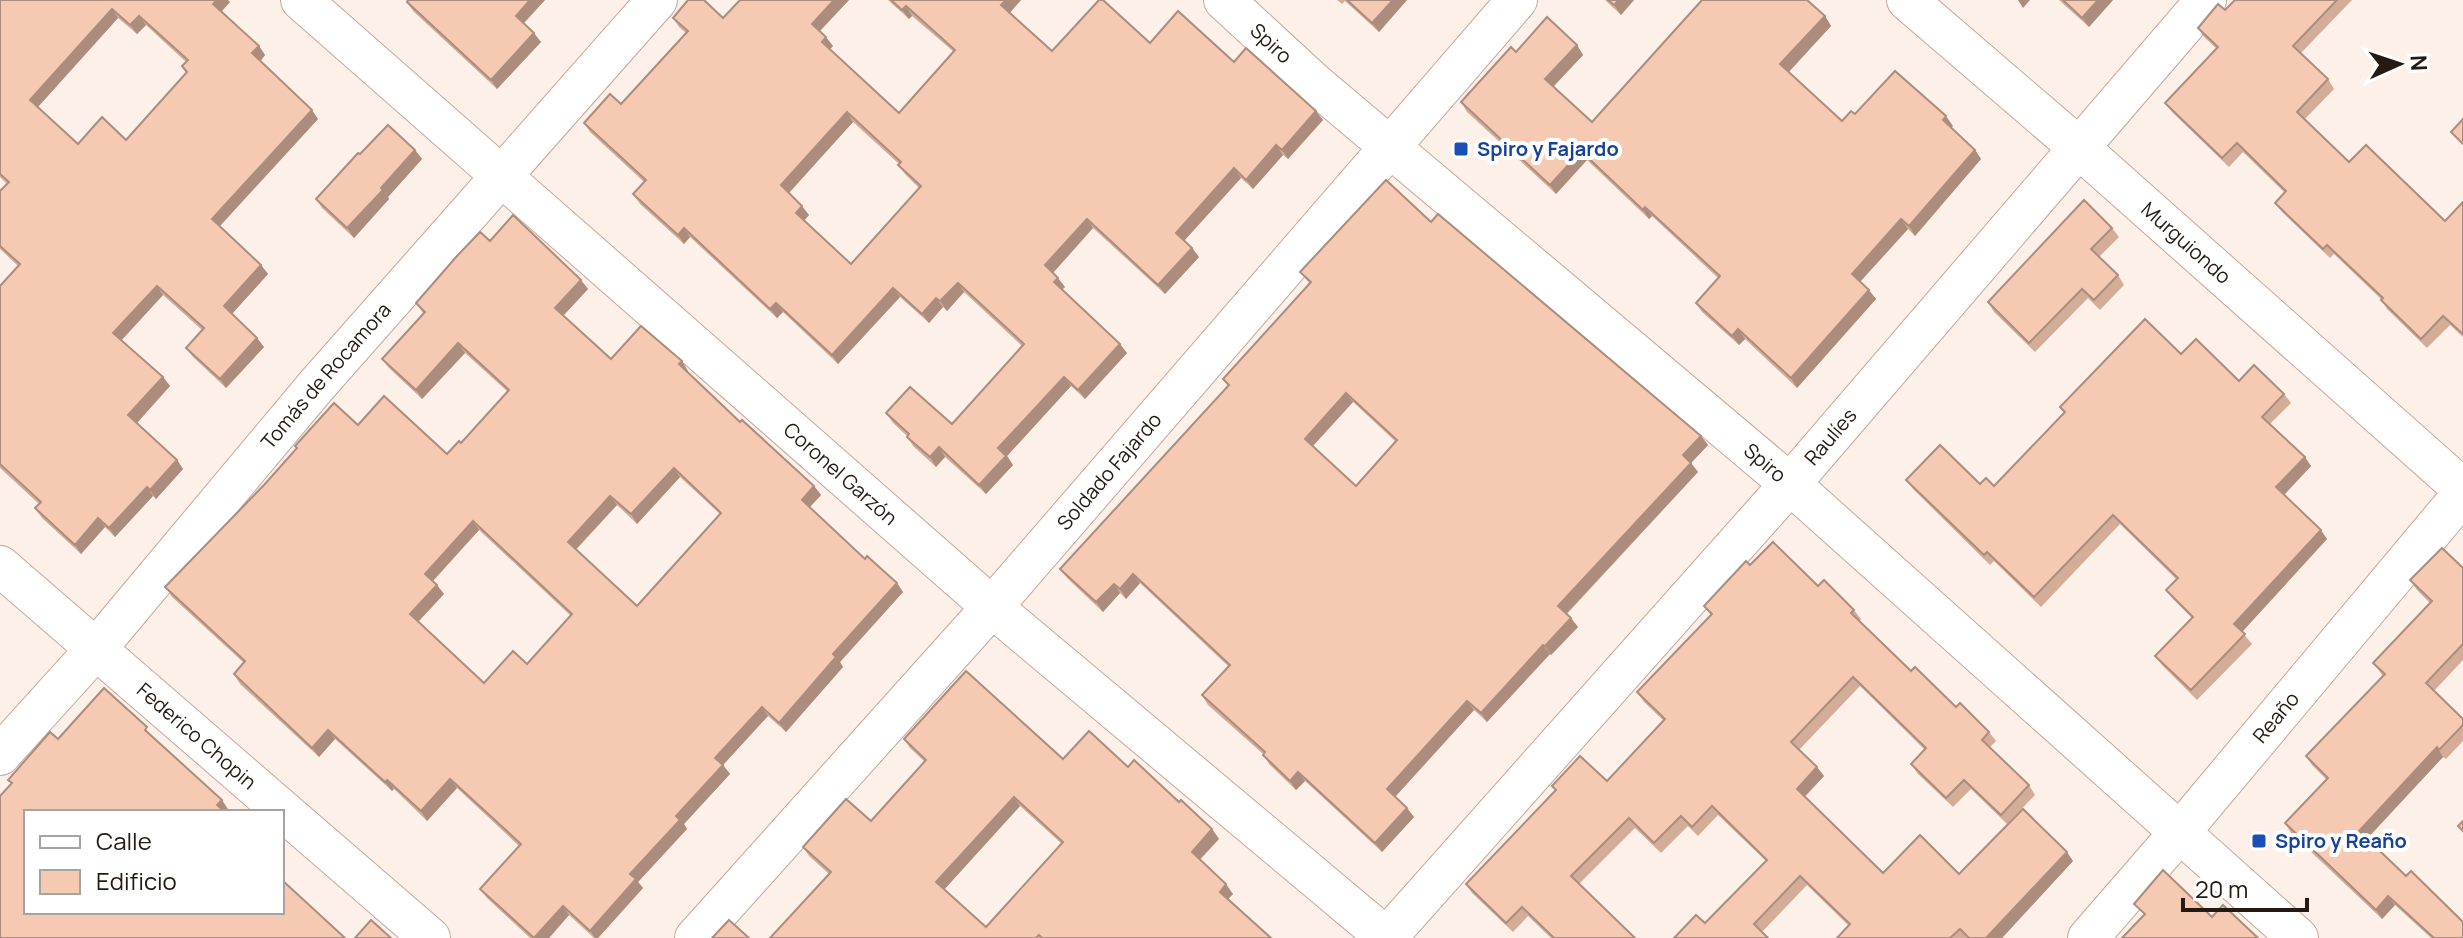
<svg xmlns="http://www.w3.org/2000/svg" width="2463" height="938" viewBox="0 0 2463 938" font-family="Manrope,sans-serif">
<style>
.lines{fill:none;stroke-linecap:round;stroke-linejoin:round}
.street-casing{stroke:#c6a798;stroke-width:42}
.street{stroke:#fff;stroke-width:40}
.wall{fill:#d4ad99;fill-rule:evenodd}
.shaded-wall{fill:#ac8d7d}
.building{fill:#f6c9b2;stroke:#ac8d7d;stroke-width:2;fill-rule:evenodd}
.transit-dot{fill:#1a4fb4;stroke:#fff;stroke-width:3}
.labels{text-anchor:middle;stroke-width:8;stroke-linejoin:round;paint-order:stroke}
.street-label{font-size:20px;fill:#241913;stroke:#fff}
.transit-label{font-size:20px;font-weight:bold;fill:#164399;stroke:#fff;text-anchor:start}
</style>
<rect width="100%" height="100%" fill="#fdf0e9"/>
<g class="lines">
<defs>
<g id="street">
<path id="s1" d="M301,0L992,607L1387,938"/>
<path id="s2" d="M1224,0L1314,83L1790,484L2298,938"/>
<path id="s3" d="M1907,0L2078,147L2463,489"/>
<path id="s4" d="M0,566L430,938"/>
<path id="s5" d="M0,755L96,649L316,386L657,0"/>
<path id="s6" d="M695,938L992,607L1517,0"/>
<path id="s7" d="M1386,938L1790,484L2206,0"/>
<path id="s8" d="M2088,938L2180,832L2463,494"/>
</g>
</defs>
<use href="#street" class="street-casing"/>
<use href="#street" class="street"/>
</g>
<g class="wall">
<path d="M0,0L230,2L222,11L259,46L265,55L260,61L318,119L220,226L261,265L268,274L232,314L257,338L264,347L226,388L193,357L186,348L202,330L163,295L121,340L163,377L170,386L137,423L177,460L183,469L156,499L153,496L115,537L105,527L81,554L42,518L35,508L39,504L0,468V286L18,266L0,249V191L7,184L0,177ZM118,18L137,34L146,25L186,62L182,66L186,73L126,140L78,144L38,107Z"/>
<path d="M408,0H545L524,23L541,42L497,89L413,11L407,2Z"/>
<path d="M849,0L820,31L833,46L830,49L899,113L954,52L912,16L909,19L888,0H1021L1009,13L1052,51L1150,43L1234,62L1323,120L1288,159L1283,155L1253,189L1241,178L1184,241L1192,248L1199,257L1165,294L1093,228L1053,273L1065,287L1062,290L1127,353L1085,399L1071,386L1007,456L1013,465L986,494L945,457L936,467L913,446L907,436L893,423L886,413L952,424L1022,346L964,292L947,311L943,307L929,323L900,297L838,364L783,312L777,318L690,237L684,244L640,204L633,194L644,182L590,132L584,123L621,104L686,33L679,27L673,18H723ZM853,122L899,164L898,165L905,174L919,188L851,264L804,220L809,215L789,193Z"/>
<path d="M1337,0H1407L1379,32L1345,1L1342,4Z"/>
<path d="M1605,0H1634L1621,15Z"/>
<path d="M2059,0H2113L2089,27Z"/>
<path d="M2235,0H2352L2301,53L2328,79L2334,89L2305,119L2349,162L2445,221L2463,202V337L2450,325L2427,348L2387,309L2381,299L2334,254L2330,258L2282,212L2275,203L2285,193L2243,152L2229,167L2172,112L2165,103L2217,49L2204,37L2198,28L2225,10Z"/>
<path d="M1825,16L1831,26L1788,72L1842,121L1855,114L1953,126L1951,128L1975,150L1981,159L1915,236L1908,229L1860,282L1876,299L1797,388L1745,339L1739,345L1702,312L1696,303L1718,278L1652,216L1649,219L1587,160L1556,194L1467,112L1461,102L1516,52L1577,45L1583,55L1553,87L1592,122Z"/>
<path d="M415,150L422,159L388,197L389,199L354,238L322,208L316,199L360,154Z"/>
<path d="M1431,222L1701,436L1708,445L1691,463L1698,472L1567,614L1578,627L1551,655L1550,654L1487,722L1474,710L1395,797L1414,817L1382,852L1305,781L1296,790L1269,764L1263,754L1208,705L1202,695L1228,666L1140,583L1126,599L1120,593L1103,612L1067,578L1060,569L1228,386L1223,379L1310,284L1300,272ZM1353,402L1396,442L1356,486L1313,446Z"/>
<path d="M2112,228L2119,237L2099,257L2118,275L2124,285L2100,310L2088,298L2035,352L1994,312L1988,302Z"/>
<path d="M490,241L588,289L563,316L611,359L688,371L687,372L740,422L814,486L821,495L810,507L865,559L897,583L903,592L840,662L843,667L786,732L768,716L723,765L730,774L684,824L687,829L638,882L643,888L598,938H594L569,915L549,938H530L487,898L480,889L519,846L457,788L427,821L394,789L392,791L335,739L319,757L240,684L234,674L244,663L172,597L165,587L358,425L447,454L461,443L508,392L465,353L422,399L389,368L382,359L423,313L416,303ZM680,477L720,514L637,606L576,550L617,505L637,524ZM479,530L571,616L527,664L484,683L418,622L444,594L433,581Z"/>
<path d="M2181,354L2239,381L2284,394L2291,403L2270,424L2311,466L2284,495L2327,539L2242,632L2252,644L2197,700L2162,665L2155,656L2192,618L2173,599L2166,590L2176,579L2120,524L2041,607L1994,561L1990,565L1913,489L1906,480L1980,484L1994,486L2064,413L2060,407Z"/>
<path d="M1750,565L1818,586L1854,610L1861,619L1859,621L1911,671L1989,732L1996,741L1990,747L2029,785L2035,795L2007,824L1971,789L1953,807L1918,774L1911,764L1925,750L1860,686L1799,750L1817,767L1824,776L1805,797L1883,873L1959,874L2073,861L2002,938H1837L1849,926L1807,885L1762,932L1705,923L1766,861L1718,815L1698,836L1688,826L1661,853L1635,828L1579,884L1635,938H1551L1528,916L1513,932L1472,893L1466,884L1555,790L1552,786L1607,781L1664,721L1644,702L1637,692L1711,615L1704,606Z"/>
<path d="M2463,568V660L2434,691L2463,719V741L2446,759L2443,757L2367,838L2463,938H2431L2395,905L2382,919L2291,833L2285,823L2327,780L2312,765L2306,756L2383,676L2373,663L2430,603L2417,590L2410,580Z"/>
<path d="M904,739L1128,767L1179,802L1212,829L1219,839L1200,860L1233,894L1228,899L1271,938H770L829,874L809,856L803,847L871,821L925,762L910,748ZM1020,806L1062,844L986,927L944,889Z"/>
</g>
<g class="shaded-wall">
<path d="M217,0H228L230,2L220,13L213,4Z"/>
<path d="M530,0H545L522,25L516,16Z"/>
<path d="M834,0H849L818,33L812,24Z"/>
<path d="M1006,0H1021L1008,15L1001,5Z"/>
<path d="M1393,0H1407L1379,32L1372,23Z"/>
<path d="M1619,0H1634L1621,15L1614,5Z"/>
<path d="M2018,0H2030L2023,8Z"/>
<path d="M2098,0H2113L2089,27L2082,18Z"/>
<path d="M906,6L912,16L909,19L902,10Z"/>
<path d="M112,9L118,18L36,109L30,100Z"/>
<path d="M139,16L146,25L137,34L130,25Z"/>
<path d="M1825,16L1831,26L1787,74L1780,64Z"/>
<path d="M534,33L541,42L497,89L491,80Z"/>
<path d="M826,37L833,46L828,51L822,42Z"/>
<path d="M1577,45L1583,55L1552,88L1545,79Z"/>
<path d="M259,46L265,55L259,63L252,53Z"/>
<path d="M312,110L318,119L218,228L212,219Z"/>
<path d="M1316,111L1323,120L1288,159L1282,150Z"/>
<path d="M847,112L853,122L787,195L781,185Z"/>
<path d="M1946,116L1953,126L1949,129L1943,120Z"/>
<path d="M1276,145L1283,155L1253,189L1246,180Z"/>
<path d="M415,150L422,159L388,197L389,199L354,238L347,228L381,188Z"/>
<path d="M1975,150L1981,159L1915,236L1909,226Z"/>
<path d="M1581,151L1587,160L1556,194L1550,185Z"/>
<path d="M1234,168L1241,178L1182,243L1176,233Z"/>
<path d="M802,206L809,215L803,222L796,213Z"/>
<path d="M1645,207L1652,216L1649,219L1643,210Z"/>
<path d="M1087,219L1093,228L1051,275L1045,265Z"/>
<path d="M1901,219L1908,229L1858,284L1852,274Z"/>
<path d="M684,228L690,237L684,244L678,235Z"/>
<path d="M1192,248L1199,257L1165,294L1158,285Z"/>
<path d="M261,265L268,274L230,316L224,306Z"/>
<path d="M1058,278L1065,287L1060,291L1054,282Z"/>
<path d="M581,280L588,289L562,317L555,308Z"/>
<path d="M958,283L964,292L947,311L940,301Z"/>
<path d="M157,286L163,295L120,342L113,333Z"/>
<path d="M893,288L900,297L838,364L832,355Z"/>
<path d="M1869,290L1876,299L1797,388L1791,378Z"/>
<path d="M936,298L943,307L929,323L922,314Z"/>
<path d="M776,303L783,312L777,318L770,309Z"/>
<path d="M1738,329L1745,339L1739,345L1732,336Z"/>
<path d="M257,338L264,347L226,388L220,379Z"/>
<path d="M458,343L465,353L422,399L416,390Z"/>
<path d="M1120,344L1127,353L1085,399L1078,390Z"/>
<path d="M682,361L688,371L686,374L679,364Z"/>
<path d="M163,377L170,386L135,425L128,415Z"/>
<path d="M1064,377L1071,386L1007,456L1013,465L986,494L979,485L998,448Z"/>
<path d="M1346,393L1353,402L1311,448L1305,439Z"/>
<path d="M1701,436L1708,445L1691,463L1698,472L1565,615L1558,606L1683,455Z"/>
<path d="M939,447L945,457L936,467L930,457Z"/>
<path d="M2305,457L2311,466L2283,496L2276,487Z"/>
<path d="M177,460L183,469L156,499L150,490Z"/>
<path d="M674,468L680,477L637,524L631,514Z"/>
<path d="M814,486L821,495L808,509L802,500Z"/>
<path d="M147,487L153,496L115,537L109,528Z"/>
<path d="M610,496L617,505L574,551L568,542Z"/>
<path d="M98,518L105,527L81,554L75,545Z"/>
<path d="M473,521L479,530L431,583L425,574Z"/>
<path d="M2321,530L2327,539L2241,633L2234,624Z"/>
<path d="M1133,574L1140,583L1126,599L1120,589Z"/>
<path d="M897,583L903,592L840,662L843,667L786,732L779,723L833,654Z"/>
<path d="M1114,584L1120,593L1103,612L1096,602Z"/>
<path d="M437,585L444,594L416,624L410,614Z"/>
<path d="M1571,618L1578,627L1551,655L1545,646Z"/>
<path d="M1543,645L1550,654L1487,722L1481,713Z"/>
<path d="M1467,701L1474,710L1394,798L1387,789Z"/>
<path d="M762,707L768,716L723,765L730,774L684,824L687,829L638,882L643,888L598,938H595L590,931L630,874L676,816L715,758Z"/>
<path d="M328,730L335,739L319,757L312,748Z"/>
<path d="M2437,747L2443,757L2366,840L2359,831Z"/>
<path d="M1817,767L1824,776L1803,798L1797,789Z"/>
<path d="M1298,772L1305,781L1296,790L1290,781Z"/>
<path d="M450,779L457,788L427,821L421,811Z"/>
<path d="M387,780L394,789L392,791L385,782Z"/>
<path d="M1014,797L1020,806L943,891L936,882Z"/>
<path d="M222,800L228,809L225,812L217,805Z"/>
<path d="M1407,808L1414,817L1382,852L1375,843Z"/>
<path d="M1212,829L1219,839L1198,861L1192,852Z"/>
<path d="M2067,852L2073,861L2002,938H1986Z"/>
<path d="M1226,884L1233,894L1226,901L1220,892Z"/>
<path d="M2388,896L2395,905L2382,919L2376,910Z"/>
<path d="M563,906L569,915L549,938H534Z"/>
</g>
<g class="building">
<path d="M0,0H217L213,4L259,46L252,53L312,110L212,219L261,265L224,306L257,338L220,379L186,348L204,328L157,286L113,333L163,377L128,415L177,460L150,490L147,487L109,528L98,518L75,545L35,508L41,502L0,464V286L20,264L0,246V191L9,182L0,174ZM112,9L130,25L139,16L188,60L182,66L187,72L126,140L102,117L78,144L30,100Z"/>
<path d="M408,0H530L516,16L534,33L491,80L407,2Z"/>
<path d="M688,0H704L723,18L740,0H834L812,24L826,37L822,42L899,113L955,50L906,6L902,10L891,0H1006L1001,5L1052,51L1099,0H1103L1150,43L1178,11L1234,62L1246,48L1316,111L1282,150L1276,145L1246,180L1234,168L1176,233L1192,248L1158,285L1087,219L1045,265L1058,278L1054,282L1120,344L1078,390L1064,377L998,448L1006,456L979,485L939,447L930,457L907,437L909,434L886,413L910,387L952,424L1024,344L958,283L940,301L936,298L922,314L893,288L832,355L776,303L770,309L684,228L678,235L633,194L646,180L584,123L610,94L621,104L688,31L673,18ZM847,112L901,162L898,165L921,186L851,264L796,213L802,206L781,185Z"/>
<path d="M1347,0H1393L1372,23Z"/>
<path d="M1608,0H1619L1614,5Z"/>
<path d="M1702,0H1807L1825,16L1780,64L1842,121L1851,111L1855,114L1895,71L1946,116L1943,120L1975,150L1909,226L1901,219L1852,274L1869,290L1791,378L1738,329L1732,336L1696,303L1720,276L1645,207L1643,210L1581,151L1550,185L1461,102L1511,47L1516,52L1547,17L1577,45L1545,79L1592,122Z"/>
<path d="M2063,0H2098L2082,18Z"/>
<path d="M2235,0H2337L2293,46L2328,79L2297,112L2349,162L2366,145L2445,221L2463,202V334L2443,316L2421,339L2381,300L2383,298L2327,245L2323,249L2275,203L2286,191L2237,143L2222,158L2165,103L2218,47L2198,28L2218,4L2225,10Z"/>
<path d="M2463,119V144L2451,132Z"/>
<path d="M388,125L415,150L381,188L383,190L347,228L316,199L358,153L360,154Z"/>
<path d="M1386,180L1431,222L1438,214L1701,436L1683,455L1691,463L1558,606L1571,618L1545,646L1543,645L1481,713L1467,701L1387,789L1407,808L1375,843L1298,772L1290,781L1263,755L1265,752L1202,695L1230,665L1133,574L1120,589L1114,584L1096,602L1060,569L1229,385L1223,379L1311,282L1300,272ZM1346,393L1397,440L1356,486L1305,439Z"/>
<path d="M2084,200L2112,228L2091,249L2118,275L2094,300L2082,289L2029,343L1988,302Z"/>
<path d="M513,215L581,280L555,308L611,359L641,326L682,361L679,364L740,422L742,420L814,486L802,500L865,559L867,556L897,583L833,654L836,657L779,723L762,707L715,758L723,765L676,816L680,820L630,874L636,879L590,931L563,906L534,938L480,889L521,844L450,779L421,811L387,780L385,782L328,730L312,748L234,674L245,661L165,587L264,485L297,448L295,446L334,403L358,425L384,396L447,454L459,441L461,443L509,390L458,343L416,390L382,359L425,312L416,303L457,256L480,232L490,241ZM674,468L721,513L637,606L568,542L610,496L631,514ZM473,521L572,614L527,664L513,651L484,683L410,614L437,585L425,574Z"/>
<path d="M2145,319L2181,354L2196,339L2239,381L2254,365L2284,394L2262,417L2305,457L2276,487L2321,530L2234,624L2245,634L2191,690L2155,656L2193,617L2166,590L2178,578L2113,515L2034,597L1987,552L1984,555L1906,480L1940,445L1980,484L1986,478L1994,486L2065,412L2060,407Z"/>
<path d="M1773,542L1818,586L1824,580L1854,610L1851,613L1911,671L1915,667L1956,707L1960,703L1989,732L1982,740L2029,785L2001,815L1964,780L1946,798L1911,764L1926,748L1853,677L1791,742L1817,767L1797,789L1883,873L1920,835L1959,874L2023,809L2067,852L1986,938H1969L1960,929L1950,938H1837L1850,924L1800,876L1754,924L1768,938H1674L1696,915L1705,923L1767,860L1712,806L1692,827L1681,816L1654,843L1629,818L1571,876L1635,938H1554L1522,907L1506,923L1466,884L1556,790L1552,786L1580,756L1607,781L1665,719L1637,692L1712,614L1704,606L1746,561L1750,565Z"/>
<path d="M2442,548L2463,568V644L2426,683L2463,719V725L2439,750L2437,747L2359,831L2406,876L2411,871L2463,922V938H2434L2388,896L2376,910L2285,823L2328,778L2306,756L2385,674L2373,663L2432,601L2410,580Z"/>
<path d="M966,671L1063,759L1089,731L1128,767L1134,760L1179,802L1181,800L1212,829L1192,852L1226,884L1220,892L1271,938H1042L1039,935L1036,938H770L831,872L803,847L846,799L871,821L926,760L904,739ZM1014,797L1063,842L986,927L936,882Z"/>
<path d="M104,688L147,727L145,730L222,800L217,805L225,812H26V912H282V880L345,938H0V796L12,783L8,780L50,732L58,739Z"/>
<path d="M2463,821V831L2458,826Z"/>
<path d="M2163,870L2212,917L2223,905L2258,938H2122L2145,914L2134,904Z"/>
<path d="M371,920L391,938H355Z"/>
<path d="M729,920L749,938H712Z"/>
</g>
<g class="transit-dot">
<rect x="1453" y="141" width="16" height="16" rx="4"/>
<rect x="2251" y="833" width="16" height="16" rx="4"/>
</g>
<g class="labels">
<g class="street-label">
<text dy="7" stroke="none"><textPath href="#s2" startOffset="64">Spiro</textPath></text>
<text dy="7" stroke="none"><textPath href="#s3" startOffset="370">Murguiondo</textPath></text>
<text dy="7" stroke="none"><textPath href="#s5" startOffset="500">Tomás de Rocamora</textPath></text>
<text dy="7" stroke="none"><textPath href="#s7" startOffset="670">Raulíes</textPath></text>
<text dy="7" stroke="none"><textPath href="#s2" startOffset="712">Spiro</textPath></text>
<text dy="7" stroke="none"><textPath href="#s6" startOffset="624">Soldado Fajardo</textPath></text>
<text dy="7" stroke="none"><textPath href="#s1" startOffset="718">Coronel Garzón</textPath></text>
<text dy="7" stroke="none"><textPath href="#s8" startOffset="290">Reaño</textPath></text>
<text dy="7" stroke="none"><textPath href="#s4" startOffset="260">Federico Chopin</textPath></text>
</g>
<g class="transit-label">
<text x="1477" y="156">Spiro y Fajardo</text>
<text x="2275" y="848">Spiro y Reaño</text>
</g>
</g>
<rect x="24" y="810" width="260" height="104" fill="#ffffff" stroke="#a7a3a1" stroke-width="2"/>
<rect x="40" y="836" width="40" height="12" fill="#ffffff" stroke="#a7a3a1" stroke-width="2"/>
<text x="96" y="850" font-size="24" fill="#241913">Calle</text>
<rect x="40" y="870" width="40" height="24" fill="#f6c9b2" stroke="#a7a3a1" stroke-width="2"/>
<text x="96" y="890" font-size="24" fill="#241913">Edificio</text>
<g transform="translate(2399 64) rotate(87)" stroke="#ffffff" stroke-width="6" paint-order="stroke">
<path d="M0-6L14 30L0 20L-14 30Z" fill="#241913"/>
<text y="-12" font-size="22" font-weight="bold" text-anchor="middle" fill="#241913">N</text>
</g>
<path d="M2183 898v12h124v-12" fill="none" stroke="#241913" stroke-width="4"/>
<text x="2195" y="898" font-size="24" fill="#241913" stroke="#ffffff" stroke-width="6" paint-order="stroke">20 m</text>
</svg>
